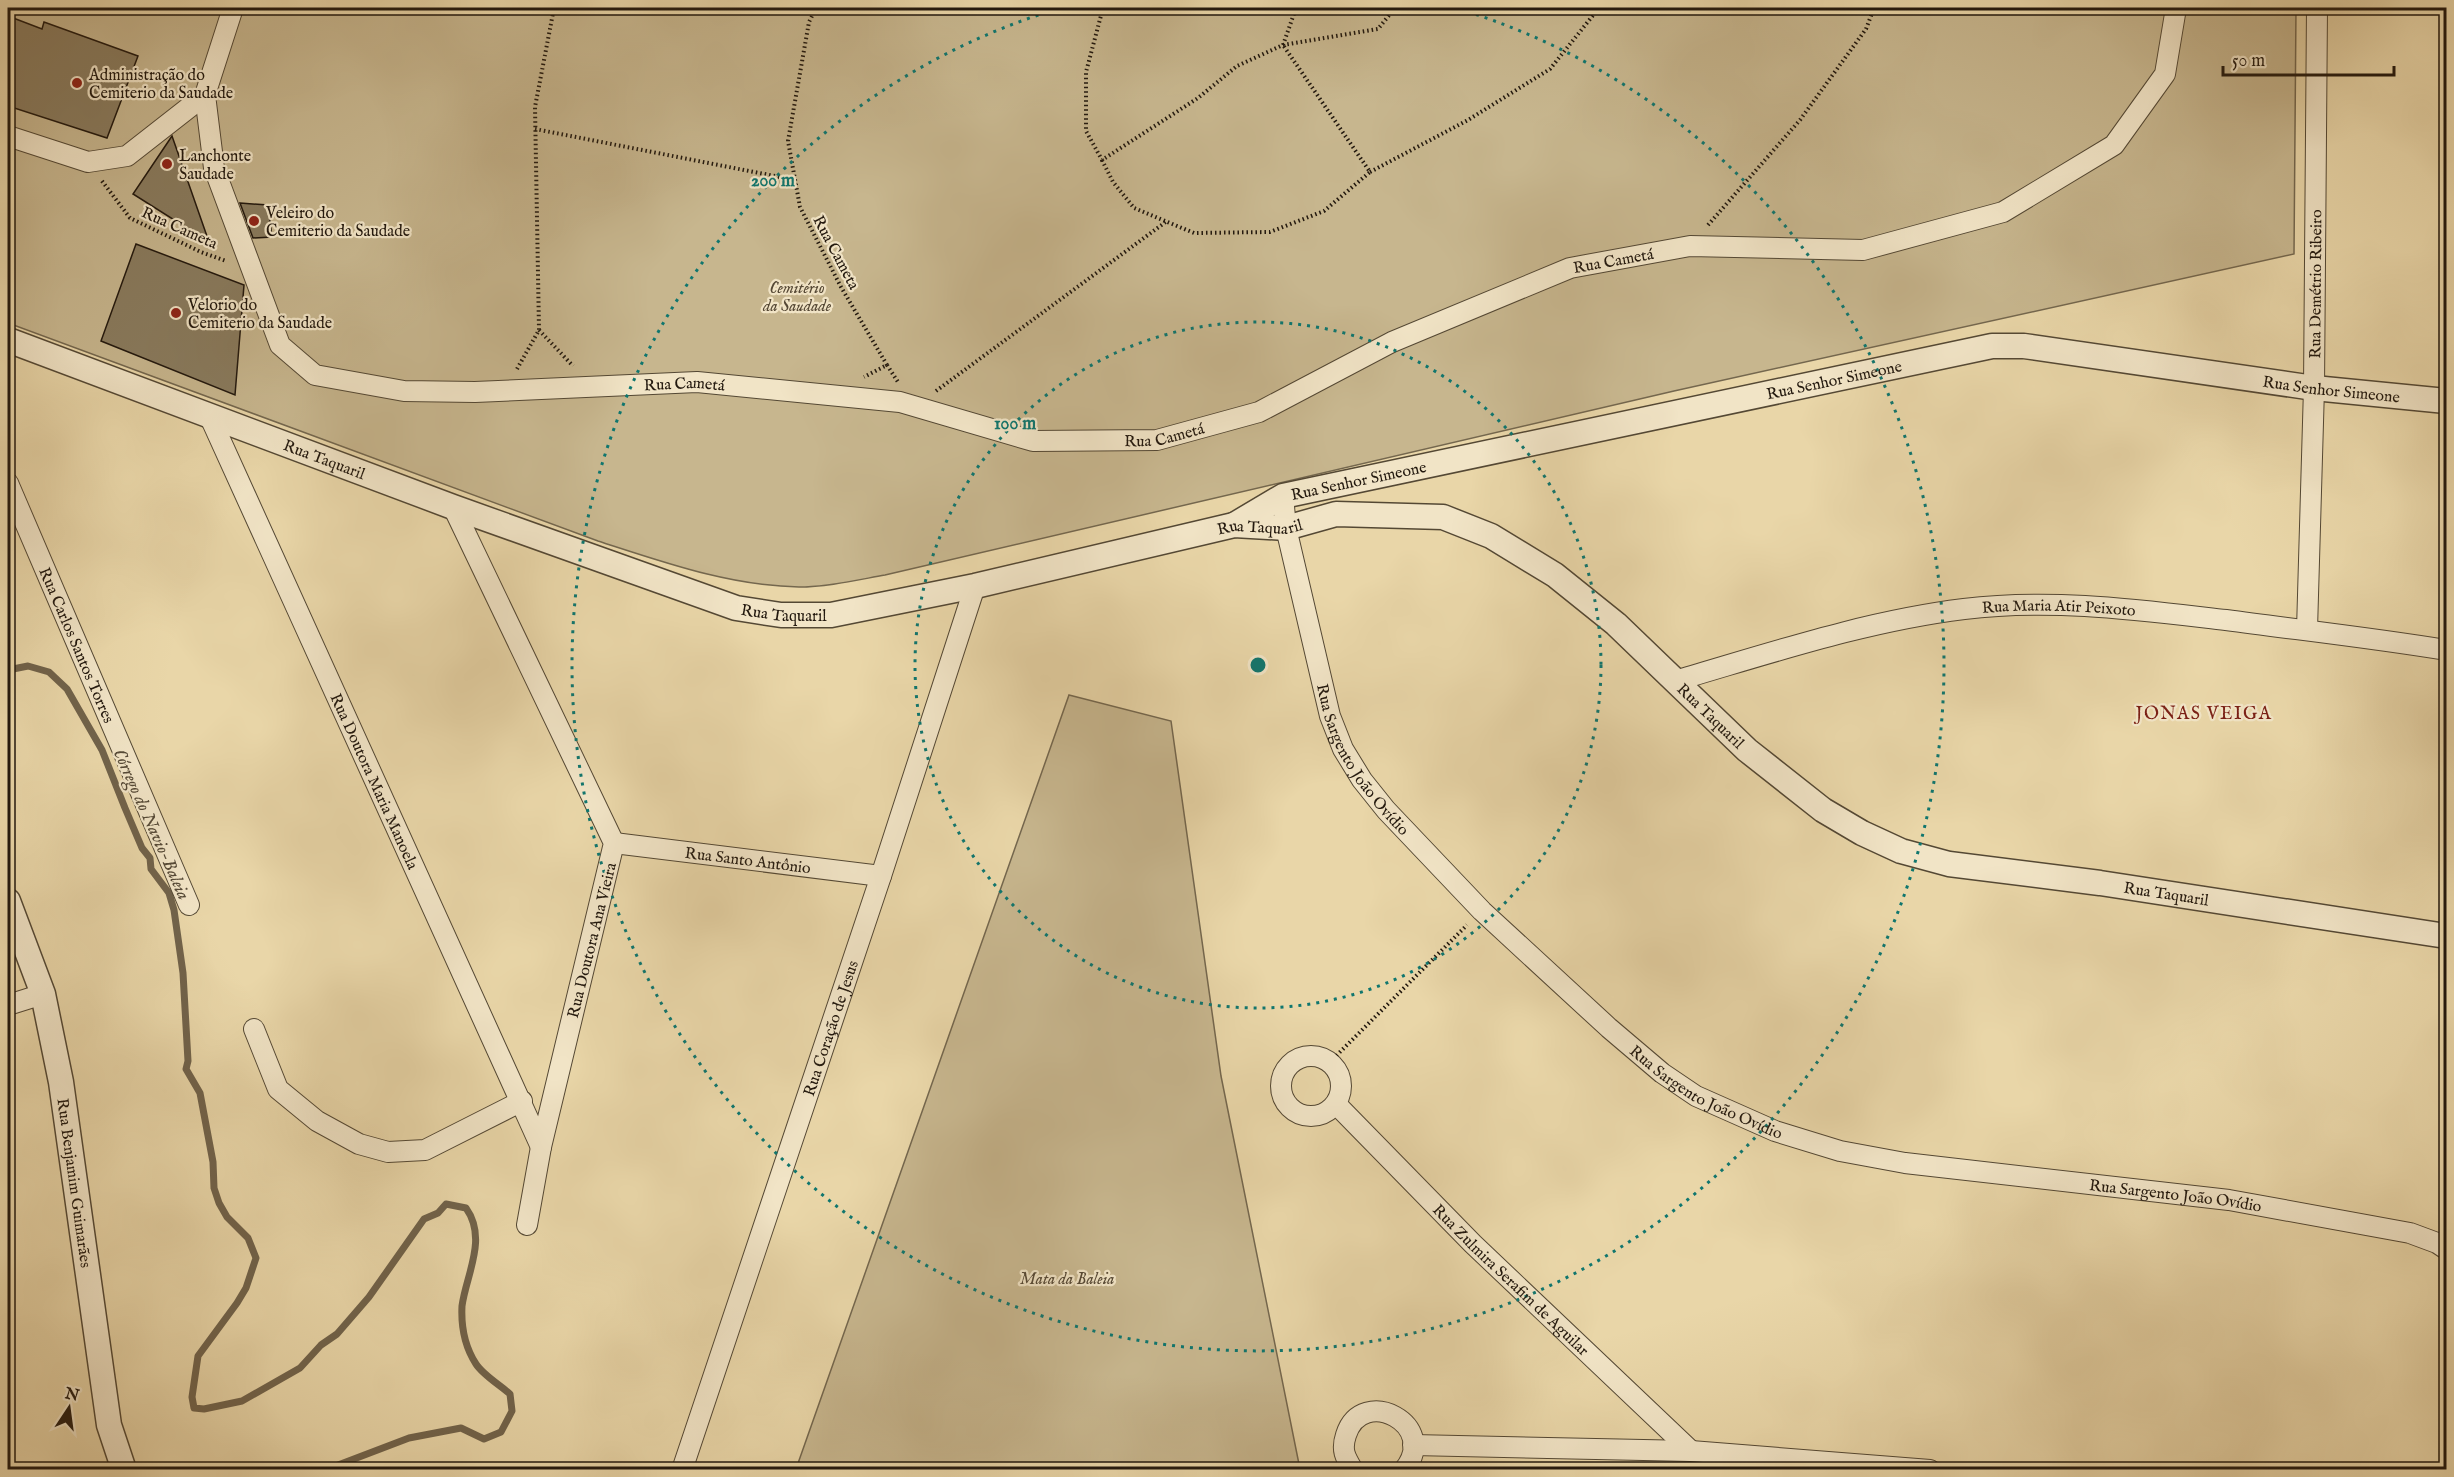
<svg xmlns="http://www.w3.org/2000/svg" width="2454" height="1477" viewBox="0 0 2454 1477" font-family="'IM FELL English',serif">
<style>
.green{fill:#c7b68e;stroke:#74674e;stroke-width:1.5}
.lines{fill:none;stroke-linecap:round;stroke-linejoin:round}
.stream{stroke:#71634b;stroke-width:7}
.building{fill:#897b5e;stroke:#22180e;stroke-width:1.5}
.minor-casing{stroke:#544834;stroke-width:22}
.tertiary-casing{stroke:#544834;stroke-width:27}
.path{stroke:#22180e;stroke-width:4;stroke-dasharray:1.5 3;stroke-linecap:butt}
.minor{stroke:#f1e4c6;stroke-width:20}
.tertiary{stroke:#f1e4c6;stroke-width:24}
.ring{fill:none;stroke:#0f766e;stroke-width:3;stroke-dasharray:3 6}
.poi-dot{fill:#8f2418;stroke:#f1e4c6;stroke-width:2}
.labels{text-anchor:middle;stroke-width:4.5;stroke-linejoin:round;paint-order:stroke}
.poi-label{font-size:16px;fill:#22180e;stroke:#f1e4c6;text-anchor:start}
.street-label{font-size:16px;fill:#22180e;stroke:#f1e4c6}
.park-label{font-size:16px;font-style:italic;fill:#544734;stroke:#f1e4c6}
.neighbourhood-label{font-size:18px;letter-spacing:1.5px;fill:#7a1f14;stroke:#f1e4c6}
.water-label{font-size:18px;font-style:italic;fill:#564a37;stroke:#f1e4c6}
.centre{fill:#0f766e;stroke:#f1e4c6;stroke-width:3}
.ring-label{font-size:18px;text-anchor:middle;font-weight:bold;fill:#0f766e;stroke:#f1e4c6;stroke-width:4.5;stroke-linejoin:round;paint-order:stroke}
</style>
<rect width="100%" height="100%" fill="#e9d6a8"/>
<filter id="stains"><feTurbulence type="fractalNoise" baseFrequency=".00333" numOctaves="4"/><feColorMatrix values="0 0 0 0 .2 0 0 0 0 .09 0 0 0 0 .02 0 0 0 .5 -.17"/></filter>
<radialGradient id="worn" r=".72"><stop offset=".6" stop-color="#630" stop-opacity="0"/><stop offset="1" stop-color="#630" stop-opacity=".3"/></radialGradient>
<g class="green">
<path d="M8,8H2296L2294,254L1674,391L885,575C857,580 827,587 799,587C730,586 663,562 598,541L8,323Z"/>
<path d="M1069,695L1171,721L1221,1076L1300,1469H796Z"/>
</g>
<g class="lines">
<path class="stream" d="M8,670L28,666L49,672L67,689L102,750L125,808L142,848L150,858L151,869L169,893L174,910L183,973L188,1061L186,1069L200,1093L213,1162L214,1188L219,1203L227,1217L248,1238L256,1258L246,1288L237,1303L198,1356L192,1397L194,1408L204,1409L242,1401L300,1368L321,1345L337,1334L369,1297L424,1219L438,1213L446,1204L466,1208C488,1239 466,1275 462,1306C461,1326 465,1347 476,1364C483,1375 500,1385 510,1394L512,1411L501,1432L484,1439L461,1428L409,1438L325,1470"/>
</g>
<g class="building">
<path d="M8,16L42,29L44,22L138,56L107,138L8,106Z"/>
<path d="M172,136L194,199L209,242L133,194Z"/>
<path d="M240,203L268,205L272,237L253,238Z"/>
<path d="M136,244L244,285L235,395L101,341Z"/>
</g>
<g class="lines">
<defs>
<g id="minor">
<path id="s1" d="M233,8L205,95L214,168L280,345L315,375L404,391L475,392L697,382L900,402L1033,441L1157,440L1259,412L1392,342L1570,268L1690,246L1863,250L2003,212L2114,145L2165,74L2176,8"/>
<path d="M8,136L88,162L127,156L205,95"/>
<path id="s2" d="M209,415L541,1147"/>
<path id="s3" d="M8,483L189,905"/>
<path id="s4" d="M1283,496L1286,528L1330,716L1343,749L1362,780L1386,810L1482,911L1609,1028L1662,1073L1696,1096L1775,1131L1840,1151L1905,1163L2229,1200L2410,1233L2437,1243L2446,1249"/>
<path d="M453,507L614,843L541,1147L527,1225"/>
<path id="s5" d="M2307,630L2314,388L2317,8"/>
<path id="s6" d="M1678,680C1771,653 1866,621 1964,609C2052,598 2139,610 2226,620C2300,630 2373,638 2446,650"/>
<path id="s7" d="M614,843L881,876"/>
<path d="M8,1005L43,994"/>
<path d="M254,1029L278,1089L317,1121L359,1144L388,1152L425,1150L522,1101"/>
<circle cx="1311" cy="1086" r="30"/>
<path id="s8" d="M1336,1104L1473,1244L1691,1451"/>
<path d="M1413,1445L1691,1451L1930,1470"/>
<path id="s9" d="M682,1470L881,876L975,586"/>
<path d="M1353,1470C1345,1457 1341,1450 1346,1435C1362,1384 1441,1425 1404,1470"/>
</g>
<g id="tertiary">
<path id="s10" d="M8,340L453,507L736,608L781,615H831L975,586L1234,525L1286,528L1336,514L1443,517L1491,536L1555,575L1616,624L1747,750L1823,810L1862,833L1901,851L1949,864L2100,883L2446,936"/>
<path id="s11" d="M1234,525L1283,496L1992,346H2024L2314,388L2446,401"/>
<path id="s12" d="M8,901L43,994L61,1082L109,1425L124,1470"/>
</g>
</defs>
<use href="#minor" class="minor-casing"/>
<use href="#tertiary" class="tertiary-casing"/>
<g class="path">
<path d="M816,8L809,22L788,141L800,207L841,287L887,365L864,377"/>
<path d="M1103,8L1086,72V131L1102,160L1198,98L1237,66L1283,45L1378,29L1395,8"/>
<path d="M1283,45L1296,8"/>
<path d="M535,129L795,180"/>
<path d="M1102,160L1113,182L1134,208L1194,233L1270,232L1324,211L1370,172L1283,45"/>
<path d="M1370,172L1468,120L1550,69L1599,8"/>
<path d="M102,181L130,218L201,252L226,261"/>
<path d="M1708,225L1800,120L1866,29L1874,8"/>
<path d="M539,330L573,366"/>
<path d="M887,365L898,382"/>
<path d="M517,369L539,330L535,107L554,8"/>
<path d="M936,391L1167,221"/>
<path d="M1330,1062L1467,925"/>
</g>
<use href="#minor" class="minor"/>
<use href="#tertiary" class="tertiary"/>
</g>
<g class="ring">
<circle cx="1258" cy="665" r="343"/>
<path d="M1459 9A686 686 0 1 1 1057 9"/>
</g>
<g class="poi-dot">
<circle cx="77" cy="83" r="6"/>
<circle cx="167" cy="164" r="6"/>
<circle cx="254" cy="221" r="6"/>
<circle cx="176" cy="313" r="6"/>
</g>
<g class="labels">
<g class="poi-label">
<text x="89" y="80">Administração do<tspan x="89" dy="18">Cemiterio da Saudade</tspan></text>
<text x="179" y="161">Lanchonte<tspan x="179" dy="18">Saudade</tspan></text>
<text x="266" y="218">Veleiro do<tspan x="266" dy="18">Cemiterio da Saudade</tspan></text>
<text x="188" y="310">Velorio do<tspan x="188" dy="18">Cemiterio da Saudade</tspan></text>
</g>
<g class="street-label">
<text transform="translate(180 227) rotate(24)" y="6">Rua Cameta</text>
<text transform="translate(837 252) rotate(62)" y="6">Rua Cameta</text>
<text dy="6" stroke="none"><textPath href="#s1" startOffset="1743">Rua Cametá</textPath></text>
<text dy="6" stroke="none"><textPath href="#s5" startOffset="346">Rua Demétrio Ribeiro</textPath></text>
<text dy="6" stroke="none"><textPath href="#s11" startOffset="620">Rua Senhor Simeone</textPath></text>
<text dy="6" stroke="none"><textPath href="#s1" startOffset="771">Rua Cametá</textPath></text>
<text dy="6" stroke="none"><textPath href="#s11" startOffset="1124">Rua Senhor Simeone</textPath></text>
<text dy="6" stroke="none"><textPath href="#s1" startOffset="1258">Rua Cametá</textPath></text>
<text dy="6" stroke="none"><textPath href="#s10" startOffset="338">Rua Taquaril</textPath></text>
<text dy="6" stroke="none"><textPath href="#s11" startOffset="134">Rua Senhor Simeone</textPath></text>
<text dy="6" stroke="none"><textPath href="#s10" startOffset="1310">Rua Taquaril</textPath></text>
<text dy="6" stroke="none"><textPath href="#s6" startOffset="390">Rua Maria Atir Peixoto</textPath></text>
<text dy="6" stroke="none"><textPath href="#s10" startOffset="824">Rua Taquaril</textPath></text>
<text dy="6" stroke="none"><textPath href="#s3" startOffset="176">Rua Carlos Santos Torres</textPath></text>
<text dy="6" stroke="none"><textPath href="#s10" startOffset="1832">Rua Taquaril</textPath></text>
<text dy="6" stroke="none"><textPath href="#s4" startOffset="279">Rua Sargento João Ovídio</textPath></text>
<text dy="6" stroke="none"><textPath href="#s2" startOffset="402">Rua Doutora Maria Manoela</textPath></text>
<text dy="6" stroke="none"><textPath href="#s7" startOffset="135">Rua Santo Antônio</textPath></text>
<text dy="6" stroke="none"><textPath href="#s10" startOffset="2336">Rua Taquaril</textPath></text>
<text transform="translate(591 940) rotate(-76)" y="6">Rua Doutora Ana Vieira</text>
<text dy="6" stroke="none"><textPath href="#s9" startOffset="466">Rua Coração de Jesus</textPath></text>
<text dy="6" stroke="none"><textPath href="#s4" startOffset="765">Rua Sargento João Ovídio</textPath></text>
<text dy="6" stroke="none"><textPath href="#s12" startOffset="291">Rua Benjamim Guimarães</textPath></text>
<text dy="6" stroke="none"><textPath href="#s4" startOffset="1251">Rua Sargento João Ovídio</textPath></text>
<text dy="6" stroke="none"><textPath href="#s8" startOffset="248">Rua Zulmira Serafim de Aguilar</textPath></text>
</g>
<g class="park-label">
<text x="797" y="293">Cemitério<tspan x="797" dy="18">da Saudade</tspan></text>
<text x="1067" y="1284">Mata da Baleia</text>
</g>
<g class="neighbourhood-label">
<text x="2204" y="719">JONAS VEIGA</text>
</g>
<g class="water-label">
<text transform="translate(152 824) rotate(66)" y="6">Córrego do Navio-Baleia</text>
</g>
</g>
<circle cx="1258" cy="665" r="9" class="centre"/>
<g class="ring-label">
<text x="773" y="186">200 m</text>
<text x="1015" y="429">100 m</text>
</g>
<rect width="2454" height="1477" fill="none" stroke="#e9d6a8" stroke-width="30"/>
<rect x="9" y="9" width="2436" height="1459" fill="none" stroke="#22180e" stroke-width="3"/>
<rect x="15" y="15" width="2424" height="1447" fill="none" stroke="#22180e" stroke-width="1.5"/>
<g transform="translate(69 1408) rotate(13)" stroke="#f1e4c6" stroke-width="4.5" paint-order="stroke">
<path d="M0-4.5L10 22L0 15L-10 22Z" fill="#22180e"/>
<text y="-9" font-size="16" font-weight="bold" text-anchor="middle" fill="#22180e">N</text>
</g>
<path d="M2223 66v9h171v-9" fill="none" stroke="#22180e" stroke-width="3"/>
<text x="2232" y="66" font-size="18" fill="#22180e" stroke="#f1e4c6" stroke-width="4.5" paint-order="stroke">50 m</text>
<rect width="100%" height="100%" filter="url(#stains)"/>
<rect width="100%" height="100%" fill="url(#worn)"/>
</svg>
